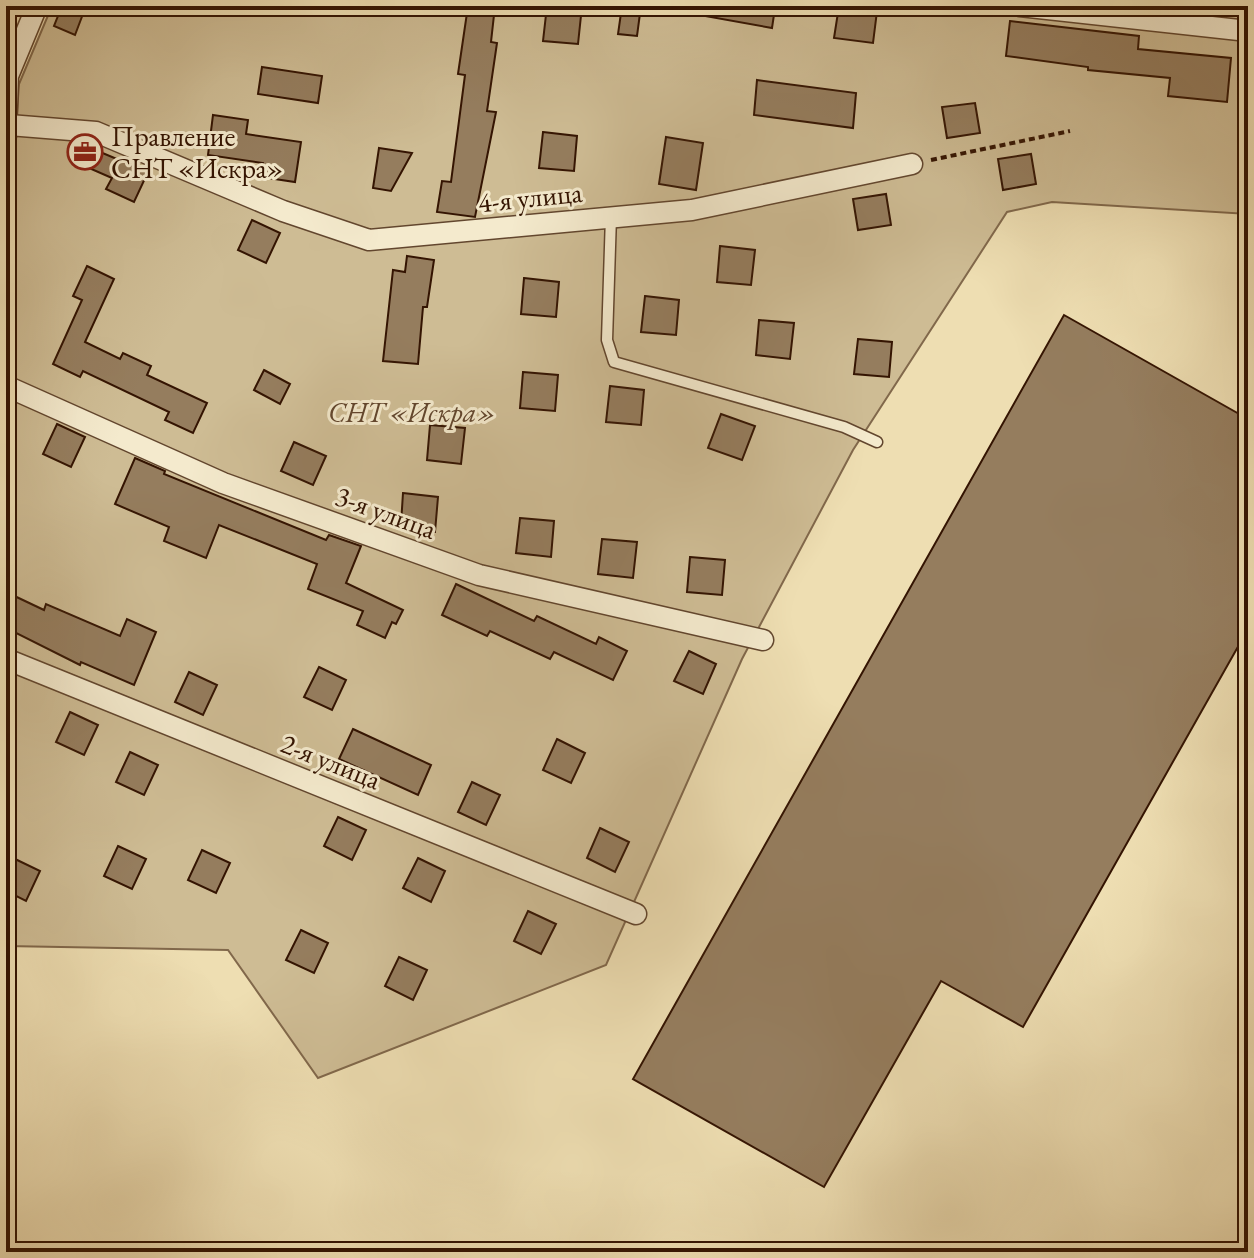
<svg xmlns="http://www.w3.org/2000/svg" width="1254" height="1258" viewBox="0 0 1254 1258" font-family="'EB Garamond',serif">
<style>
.green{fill:#cebc94;stroke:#81684b;stroke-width:2}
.building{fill:#957d5e;stroke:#341402;stroke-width:2}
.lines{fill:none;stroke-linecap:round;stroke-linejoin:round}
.service-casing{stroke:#62462e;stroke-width:13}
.minor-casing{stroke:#62462e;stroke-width:23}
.path{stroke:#341402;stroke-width:4;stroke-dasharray:6 4;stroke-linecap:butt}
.service{stroke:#f4eacd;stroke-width:10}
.minor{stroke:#f4eacd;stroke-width:20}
.labels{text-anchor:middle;stroke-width:6;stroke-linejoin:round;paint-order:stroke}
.poi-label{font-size:28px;fill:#341402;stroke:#f4eacd;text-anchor:start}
.street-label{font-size:28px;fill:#341402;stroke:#f4eacd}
.park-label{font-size:28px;font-style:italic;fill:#62462e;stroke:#f4eacd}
</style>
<rect width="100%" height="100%" fill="#eedeb2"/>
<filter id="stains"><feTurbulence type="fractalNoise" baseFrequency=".0025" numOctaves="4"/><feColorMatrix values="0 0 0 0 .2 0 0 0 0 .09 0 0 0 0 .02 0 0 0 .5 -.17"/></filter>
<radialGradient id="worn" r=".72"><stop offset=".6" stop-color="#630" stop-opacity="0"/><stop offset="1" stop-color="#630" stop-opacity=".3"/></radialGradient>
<path class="green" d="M52,6H1248V214L1052,202L1007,212L853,450L742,659L606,965L318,1078L228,950L6,946V176L14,155L19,84Z"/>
<g class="building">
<path d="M62,6H86L75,35L54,26Z"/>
<path d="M468,6H495L491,42L497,43L487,111L496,112L475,217L437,212L442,181L451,182L465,75L458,74Z"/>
<path d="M547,6H582L578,44L543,41Z"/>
<path d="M622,6H641L637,36L618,34Z"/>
<path d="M706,6L775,8L772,28L705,16Z"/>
<path d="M839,6L877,11L873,43L834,38Z"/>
<path d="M1010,21L1139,36L1138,49L1231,58L1227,102L1168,96L1170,78L1088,70V67L1006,56Z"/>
<path d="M262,67L322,76L318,103L258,94Z"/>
<path d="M757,80L856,93L853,128L754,115Z"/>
<path d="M975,103L980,133L947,138L942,107Z"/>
<path d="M213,115L248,120L246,134L301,142L295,182L261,177L263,163L208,155Z"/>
<path d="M543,132L577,136L574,171L539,168Z"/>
<path d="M666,137L703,143L696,190L659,184Z"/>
<path d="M81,144L148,172L134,202L106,189L112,178L73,161Z"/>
<path d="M379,148L412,153L391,191L373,188Z"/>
<path d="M1031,154L1036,184L1003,190L998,159Z"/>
<path d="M886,194L891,225L858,230L853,199Z"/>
<path d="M252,220L280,233L266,263L238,250Z"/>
<path d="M720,246L755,250L751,285L717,282Z"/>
<path d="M407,256L434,260L427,307H423L418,364L383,361L393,270L405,272Z"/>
<path d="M87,266L114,279L85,342L120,359L123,353L151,366L147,375L207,403L193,433L165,420L169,412L83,371L80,377L53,364L82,300L73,296Z"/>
<path d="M524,278L559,282L556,317L521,314Z"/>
<path d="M645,296L679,300L676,335L641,332Z"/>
<path d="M1064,315L1248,419V629L1023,1027L941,981L824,1187L633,1079Z"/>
<path d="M759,320L794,323L790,359L756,355Z"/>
<path d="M858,339L892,342L889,377L854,374Z"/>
<path d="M264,370L290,384L280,404L254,390Z"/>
<path d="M523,372L558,375L555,411L520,408Z"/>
<path d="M610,386L644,390L641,425L606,422Z"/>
<path d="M721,414L755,426L742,460L708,448Z"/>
<path d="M57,424L85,437L71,467L43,454Z"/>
<path d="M430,425L465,428L461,464L427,460Z"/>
<path d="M294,442L326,456L313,485L281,471Z"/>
<path d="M135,458L165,471L164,474L326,540L329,535L361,546L346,583L403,610L396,624L392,622L385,638L357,625L363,611L308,589L317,564L219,525L206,558L164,541L169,527L115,504Z"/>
<path d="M403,493L438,497L435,532L415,530L401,524Z"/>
<path d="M520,518L554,521L551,557L516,553Z"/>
<path d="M602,539L637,542L633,578L598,574Z"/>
<path d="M690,557L725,560L722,595L687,592Z"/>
<path d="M456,584L534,621L537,616L596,644L599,637L627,651L613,680L554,652L550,659L490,631L487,636L442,615Z"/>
<path d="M6,592L44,610L46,604L120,636L127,619L156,632L134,685L81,662L80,665L6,628Z"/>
<path d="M689,651L716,664L703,694L674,681Z"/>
<path d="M319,667L346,680L332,710L304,697Z"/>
<path d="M189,672L217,685L203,715L175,702Z"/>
<path d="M70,712L98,725L84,755L56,742Z"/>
<path d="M353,729L431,765L418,795L339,759Z"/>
<path d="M557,739L585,753L571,783L543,770Z"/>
<path d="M130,752L158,765L144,795L116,782Z"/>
<path d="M472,782L500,795L486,825L458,812Z"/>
<path d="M338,817L366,830L352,860L324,846Z"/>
<path d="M600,828L629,842L615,872L587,858Z"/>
<path d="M118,846L146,859L132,889L104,876Z"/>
<path d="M202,850L230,863L216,893L188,880Z"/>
<path d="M13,858L40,871L26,901L6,891V872Z"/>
<path d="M418,858L445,871L431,902L403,888Z"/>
<path d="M528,911L556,924L541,954L514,941Z"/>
<path d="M301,930L328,943L314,973L286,960Z"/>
<path d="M399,957L427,970L413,1000L385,986Z"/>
</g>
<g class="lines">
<defs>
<path id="service" d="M611,216L607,340L614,362L844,427L877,442"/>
<g id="minor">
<path d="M1020,6L1248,31"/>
<path d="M9,125L96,132L283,211L369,240L692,210L912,164"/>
<path d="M6,135L8,76L37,6"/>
<path d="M6,386L223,483L479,575L763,640"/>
<path d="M6,659L636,914"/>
</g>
</defs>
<use href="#service" class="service-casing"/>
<use href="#minor" class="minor-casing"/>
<path class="path" d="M931,160L1070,131"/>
<use href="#service" class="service"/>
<use href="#minor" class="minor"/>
</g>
<defs>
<symbol id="office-ring" viewBox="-11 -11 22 22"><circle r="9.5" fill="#f4eacd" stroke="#8f2418" stroke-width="1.5"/><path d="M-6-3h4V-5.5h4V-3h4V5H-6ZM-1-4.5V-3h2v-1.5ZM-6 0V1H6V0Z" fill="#8f2418"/></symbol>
</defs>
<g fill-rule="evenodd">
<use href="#office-ring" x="65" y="132" width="40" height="40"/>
</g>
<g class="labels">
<g class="poi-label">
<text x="111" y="146">Правление<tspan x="111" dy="32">СНТ «Искра»</tspan></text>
</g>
<g class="street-label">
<text transform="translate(530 197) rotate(-6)" y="10">4-я улица</text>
<text transform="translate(386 512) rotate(20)" y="10">3-я улица</text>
<text transform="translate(331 761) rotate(22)" y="10">2-я улица</text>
</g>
<g class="park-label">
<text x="412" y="422">СНТ «Искра»</text>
</g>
</g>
<rect width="1254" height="1258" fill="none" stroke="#eedeb2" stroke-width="32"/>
<rect x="8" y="8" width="1238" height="1242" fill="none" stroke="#341402" stroke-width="4"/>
<rect x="16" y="16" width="1222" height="1226" fill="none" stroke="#341402" stroke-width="2"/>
<rect width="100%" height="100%" filter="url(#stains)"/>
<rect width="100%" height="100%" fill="url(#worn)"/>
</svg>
